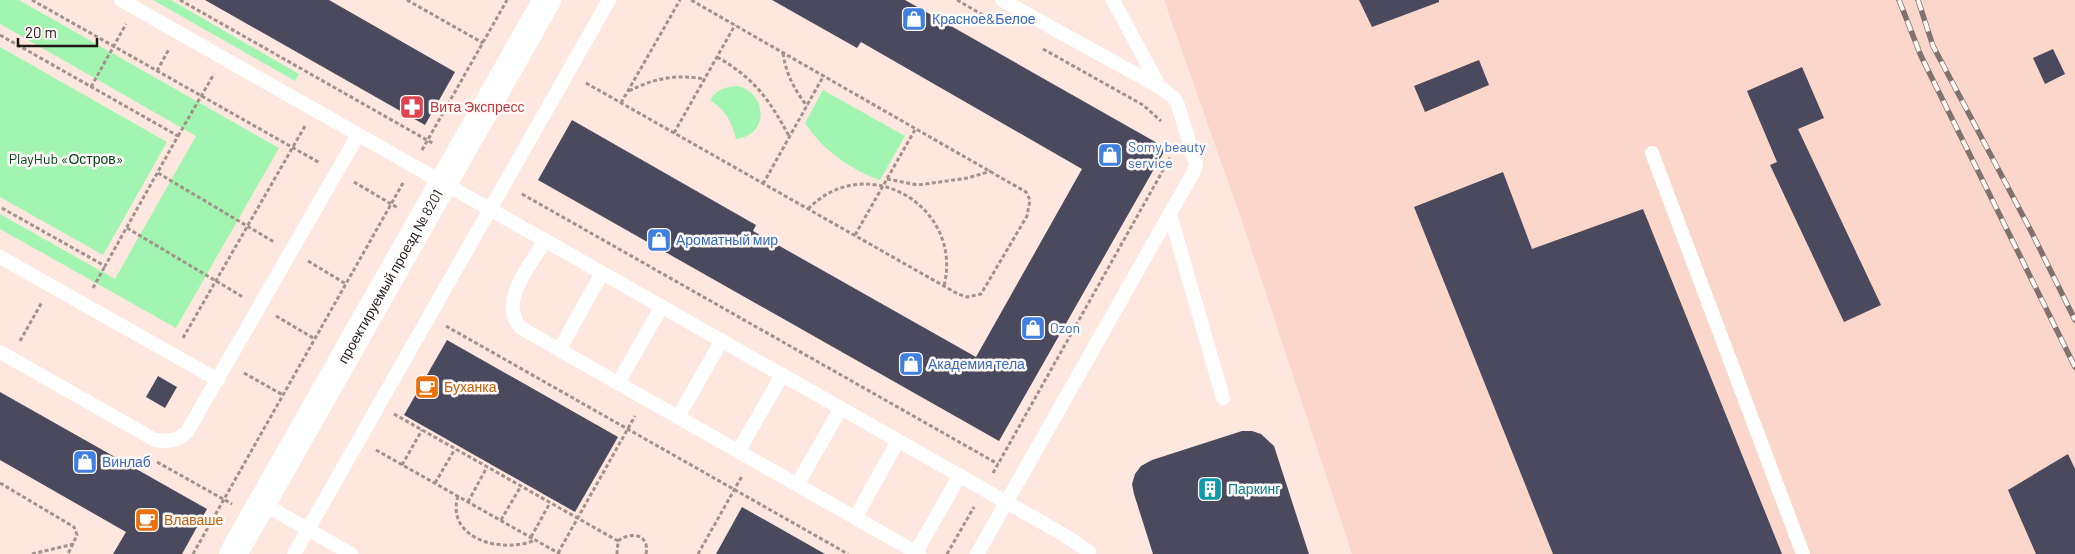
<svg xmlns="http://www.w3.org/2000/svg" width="2075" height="554" viewBox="0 0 2075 554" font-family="Barlow,sans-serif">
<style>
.built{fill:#fad7ca}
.green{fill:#a1f5b1}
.building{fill:#4a495d}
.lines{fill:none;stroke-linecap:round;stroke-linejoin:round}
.path{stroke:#a3928c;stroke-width:3;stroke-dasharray:4 2.5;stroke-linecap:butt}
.service{stroke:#fff;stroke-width:14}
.minor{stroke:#fff;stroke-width:28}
.rail-casing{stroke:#81726d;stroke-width:5.5}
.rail{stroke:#fef8f6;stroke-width:4;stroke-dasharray:11;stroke-linecap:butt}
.labels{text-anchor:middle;stroke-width:5;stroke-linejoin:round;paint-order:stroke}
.shop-label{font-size:14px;fill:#366cbe;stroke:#fef8f6;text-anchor:start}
.health-label{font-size:14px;fill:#be3a42;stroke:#fef8f6;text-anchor:start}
.park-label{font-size:14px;fill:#04461b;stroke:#fef8f6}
.street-label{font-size:14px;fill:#211714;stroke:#fef8f6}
.food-label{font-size:14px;fill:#c56008;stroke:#fef8f6;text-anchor:start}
.culture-label{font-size:14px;fill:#0d838f;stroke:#fef8f6;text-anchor:start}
</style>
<rect width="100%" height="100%" fill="#fde7df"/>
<path class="built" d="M1164,0H2075V554H1352L1244,227Z"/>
<g class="green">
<path d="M0,0H19L279,148L176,328L0,229V214L115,279L196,136L0,24Z"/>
<path d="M153,0H171L299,74L295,81Z"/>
<path d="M0,47L167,142L103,255L0,197Z"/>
<path d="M738,86C768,94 769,136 736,139C732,121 725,110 710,100C717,89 725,87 738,86Z"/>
<path d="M823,90L905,136L880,180C850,170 822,149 805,123Z"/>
</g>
<g class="building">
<path d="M205,0H329L455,72L425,125Z"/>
<path d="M772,0H905L1166,148L999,441L538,180L572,120L756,225L753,231L976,357L1082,169L861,42L857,48Z"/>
<path d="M1359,0H1439V2L1372,27Z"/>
<path d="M2053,49L2065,74L2045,84L2033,58Z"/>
<path d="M1479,60L1489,85L1425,112L1414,86Z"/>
<path d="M1802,67L1824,118L1798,129L1881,305L1844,322L1770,165L1777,162L1747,91Z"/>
<path d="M1503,172L1532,249L1643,209L1782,554H1553L1414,207Z"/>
<path d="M447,340L618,437L575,512L404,415Z"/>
<path d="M158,376L177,387L165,408L146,397Z"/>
<path d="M0,392L207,509L182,554H113L126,532L0,460Z"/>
<path d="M1242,431H1252L1261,434L1274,446L1309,554H1153L1134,494L1132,484L1135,474L1141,466L1152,460Z"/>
<path d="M2068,454L2075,469V554H2036L2008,490Z"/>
<path d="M742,507L825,554H716Z"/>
</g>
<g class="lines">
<g class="path">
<path d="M32,0L320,163"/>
<path d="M180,0L434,144"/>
<path d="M407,0L483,43"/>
<path d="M957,0L990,19"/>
<path d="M0,35L178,136L105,266L0,207"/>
<path d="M1043,49L1143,105L1161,121"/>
<path d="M783,53C786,74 794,89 807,106"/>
<path d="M717,57C754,78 769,99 789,136"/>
<path d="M157,71L169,49"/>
<path d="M586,83L958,294L967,297L981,294L1027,216L1030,200L1026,192L691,0"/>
<path d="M91,87L126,24"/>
<path d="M629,91C655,78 675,74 705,79"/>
<path d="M621,103L680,0"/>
<path d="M674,133L735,25"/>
<path d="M178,136L214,74"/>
<path d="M422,150L507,0"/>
<path d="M158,173L274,242"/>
<path d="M887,179L918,185L968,178L991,171"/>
<path d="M354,182L398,208"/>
<path d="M763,184L824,75"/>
<path d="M522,194L998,464"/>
<path d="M808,209C866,149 964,206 944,286"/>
<path d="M127,228L243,297"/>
<path d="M855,235L916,128"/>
<path d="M308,261L346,284"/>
<path d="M93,288L105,266"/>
<path d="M276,316L315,339"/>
<path d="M446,326L848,554"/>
<path d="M183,338L305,126"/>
<path d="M20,341L42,302"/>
<path d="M244,373L283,395"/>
<path d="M394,414L618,541"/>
<path d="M376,450L560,554"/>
<path d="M157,462L232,504"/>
<path d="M402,465L422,430"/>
<path d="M993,473L1171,156"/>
<path d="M0,483L74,527L77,535L68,554"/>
<path d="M435,483L455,449"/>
<path d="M458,496C445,540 504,554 535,540"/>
<path d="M468,502L487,467"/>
<path d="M501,520L521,486"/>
<path d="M531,537L550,503"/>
<path d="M558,553L635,416"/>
<path d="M32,554L74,544"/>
<path d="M193,554L403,183"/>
<path d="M617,554L618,541C631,531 650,534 646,554"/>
<path d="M698,554L742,476"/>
<path d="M947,554L974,507"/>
</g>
<g class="service">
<path d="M121,0L1066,536L1089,552"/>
<path d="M1113,0L1160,88"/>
<path d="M1652,153L1803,554"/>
<path d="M1170,214L1223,398"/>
<path d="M545,240C531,265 497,302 521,328L919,554"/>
<path d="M0,257L218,380"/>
<path d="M559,350L602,273"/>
<path d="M0,352L155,440C168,442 177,441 187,432L358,135"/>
<path d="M618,383L662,306"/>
<path d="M678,417L722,340"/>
<path d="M738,452L782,375"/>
<path d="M797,485L841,408"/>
<path d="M262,503L351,554"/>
<path d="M855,518L898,441"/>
<path d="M916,552L960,475"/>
<path d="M294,554L609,0"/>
<path d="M977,554L1193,173L1196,165L1178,105L1174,98L1161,88L1002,0"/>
</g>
<path class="minor" id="s1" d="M233,554L547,0"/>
<defs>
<g id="rail">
<path d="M1899,0L1921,56L2075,367"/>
<path d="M1918,0L1933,46L2031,231L2075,320"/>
</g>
</defs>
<use href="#rail" class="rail-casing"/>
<use href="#rail" class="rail"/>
</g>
<defs>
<symbol id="shop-square" viewBox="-11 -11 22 22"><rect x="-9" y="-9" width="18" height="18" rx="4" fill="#3f7fe0" stroke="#fef8f6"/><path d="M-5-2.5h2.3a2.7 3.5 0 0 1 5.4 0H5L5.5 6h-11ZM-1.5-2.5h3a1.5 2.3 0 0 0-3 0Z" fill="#fff"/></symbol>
<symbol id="pharmacy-square" viewBox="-11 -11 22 22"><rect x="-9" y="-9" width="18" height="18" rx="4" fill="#e0444e" stroke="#fef8f6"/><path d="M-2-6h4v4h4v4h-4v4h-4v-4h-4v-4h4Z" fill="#fff"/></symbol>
<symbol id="cafe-square" viewBox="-11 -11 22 22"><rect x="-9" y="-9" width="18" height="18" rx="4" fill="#e8710a" stroke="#fef8f6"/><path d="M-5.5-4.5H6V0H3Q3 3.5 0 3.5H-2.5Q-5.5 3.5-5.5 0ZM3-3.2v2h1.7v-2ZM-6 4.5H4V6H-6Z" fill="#fff"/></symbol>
<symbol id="building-square" viewBox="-11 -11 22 22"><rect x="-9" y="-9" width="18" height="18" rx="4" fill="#0f9aa8" stroke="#fef8f6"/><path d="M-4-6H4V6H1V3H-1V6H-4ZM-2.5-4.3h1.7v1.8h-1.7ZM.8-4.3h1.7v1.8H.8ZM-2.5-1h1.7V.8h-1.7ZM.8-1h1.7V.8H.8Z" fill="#fff"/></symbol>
</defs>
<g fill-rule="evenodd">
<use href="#shop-square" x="900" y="5" width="28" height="28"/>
<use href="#pharmacy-square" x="398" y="93" width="28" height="28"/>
<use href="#shop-square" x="1096" y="141" width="28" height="28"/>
<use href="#shop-square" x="645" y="226" width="28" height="28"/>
<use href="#shop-square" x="1019" y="314" width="28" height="28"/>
<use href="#shop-square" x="897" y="350" width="28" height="28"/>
<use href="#cafe-square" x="413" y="373" width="28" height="28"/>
<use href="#shop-square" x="71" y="448" width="28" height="28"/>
<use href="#building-square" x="1196" y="475" width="28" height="28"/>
<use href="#cafe-square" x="133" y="506" width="28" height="28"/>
</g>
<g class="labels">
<g class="shop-label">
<text x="932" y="24">Красное&amp;Белое</text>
<text x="1128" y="152">Somy beauty<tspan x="1128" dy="16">service</tspan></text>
<text x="676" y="245">Ароматный мир</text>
<text x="1050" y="333">Ozon</text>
<text x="928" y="369">Академия тела</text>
<text x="102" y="467">Винлаб</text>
</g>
<g class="health-label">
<text x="430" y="112">Вита Экспресс</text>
</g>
<g class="park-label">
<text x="66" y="164">PlayHub «Остров»</text>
</g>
<g class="street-label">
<text dy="5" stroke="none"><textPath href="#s1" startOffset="319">проектируемый проезд № 8201</textPath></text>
</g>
<g class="food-label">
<text x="444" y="392">Буханка</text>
<text x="164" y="525">Влаваше</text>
</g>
<g class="culture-label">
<text x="1228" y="494">Паркинг</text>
</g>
</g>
<path d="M18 38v8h79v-8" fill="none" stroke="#211714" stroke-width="2.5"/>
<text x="25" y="38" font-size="15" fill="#211714" stroke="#fef8f6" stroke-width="4" paint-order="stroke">20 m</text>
</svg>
